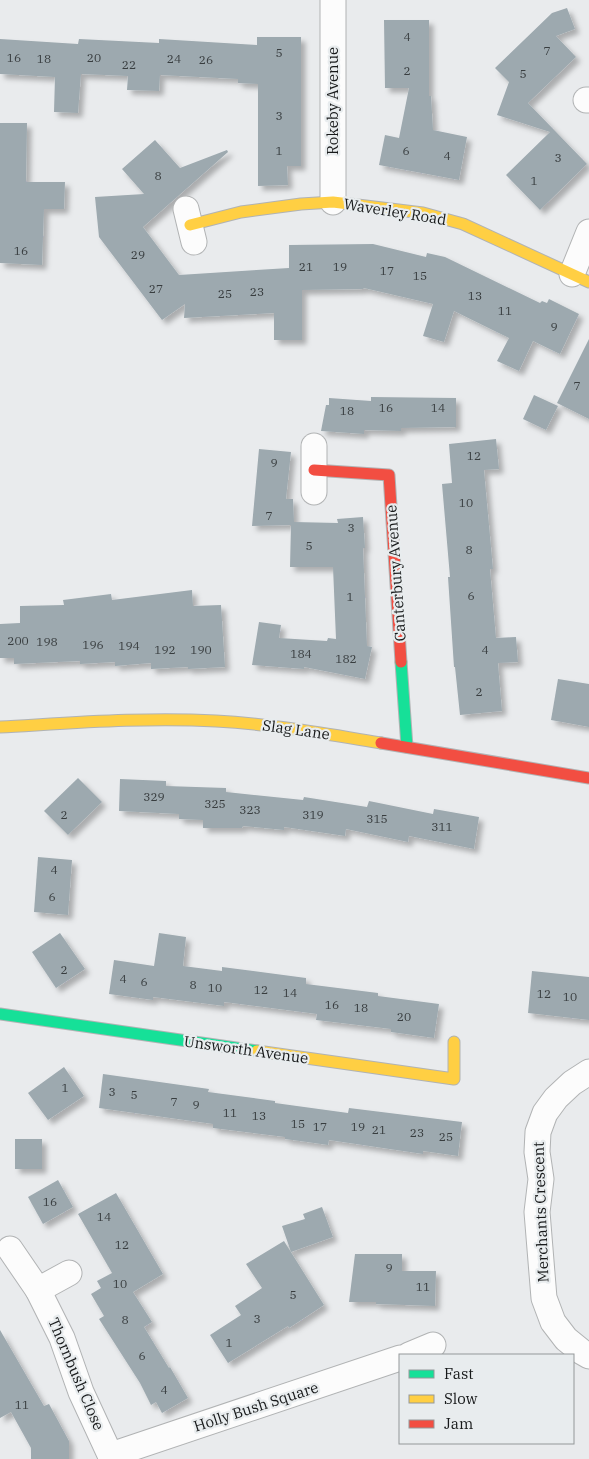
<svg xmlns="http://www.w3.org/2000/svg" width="589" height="1459" viewBox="0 0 589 1459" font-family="'IBM Plex Serif',serif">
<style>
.building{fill:#9da9af;filter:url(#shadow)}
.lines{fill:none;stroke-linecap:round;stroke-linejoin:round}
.street-casing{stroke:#b1b3b4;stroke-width:27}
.fast-casing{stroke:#b1b3b4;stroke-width:13}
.slow-casing{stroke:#b1b3b4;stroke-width:13}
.jam-casing{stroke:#b1b3b4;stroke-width:13}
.street{stroke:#fcfcfc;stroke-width:25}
.fast{stroke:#16e098;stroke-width:11}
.slow{stroke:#ffcf43;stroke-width:11}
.jam{stroke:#f24e42;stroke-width:11}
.labels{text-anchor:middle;stroke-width:4.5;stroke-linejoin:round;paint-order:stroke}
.number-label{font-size:12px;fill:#383d3f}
.street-label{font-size:15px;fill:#17191a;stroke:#e8ecee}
</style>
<defs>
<filter id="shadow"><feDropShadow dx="4.5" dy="4.5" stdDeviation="2.5" flood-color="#0004"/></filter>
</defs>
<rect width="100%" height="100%" fill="#e9ebed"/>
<g class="building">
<path d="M567,8L575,29L556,36L576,57L528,103L587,164L540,210L506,175L550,132L497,115L509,82L495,68L552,13Z"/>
<path d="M384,20H429V96H431L433,130L467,137L459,180L379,165L385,135L399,138L409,88H385Z"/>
<path d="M257,37H301V166H287L288,185L258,186V84L238,83V79L160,75L159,91L127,90L128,76L81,74L78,113L54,112L55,77L0,74V39L78,44L79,39L159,43V39L257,45Z"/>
<path d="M0,123H27L26,182H65L64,209H44L42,265L0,263Z"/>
<path d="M155,140L180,168L227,150L228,152L143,227L179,275L289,268V245L373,244L426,257L427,253L445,257L540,303L542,301L547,303L549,299L579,314L560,354L533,341L519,371L497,361L509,338L454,311L444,342L423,336L433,304L364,288L363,289L302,290V340H274V313L184,318L185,304L162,320L99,237L95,197L144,194L122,169Z"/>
<path d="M589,339V419L557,403Z"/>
<path d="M534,395L558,406L546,430L523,419Z"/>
<path d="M371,397L456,398V427L401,428V431L364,430V434L321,431L326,405H329V398L371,401Z"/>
<path d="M496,439L499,469L484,470L493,569H490L496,638L516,637L518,662L498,663L502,711L460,715L455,667H454L448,577H450L442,484L452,483L449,444Z"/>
<path d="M259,449L291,452L286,499H293L294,522L338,523L337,519L363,517L365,548H363L367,646L372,647L365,679L304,667V669L252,665L259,622L281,625L279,638L327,641L328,638L336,639L333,567H290L291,525L252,526Z"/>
<path d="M192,590L193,606L221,605L225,667L188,669V667L151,669V663L115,666V662L80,664V661L14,664V658H0V624L20,623V606L64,605L63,600L111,594L112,600Z"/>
<path d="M558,679L589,684V727L551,720Z"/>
<path d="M78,778L102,802L68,835L44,811Z"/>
<path d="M120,779L166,781V786L226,788V792L303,800L304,797L367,807L369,801L433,814L434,809L479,817L474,849L409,836L408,842L346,829L345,836L284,827V830L243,826L242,828H203V820L179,819V814L119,811Z"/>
<path d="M38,857L72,860L68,915L34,912Z"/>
<path d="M60,933L85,969L56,988L32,952Z"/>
<path d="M159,933L186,937L183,966L222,971V967L306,978V984L378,993V996L439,1004L434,1038L391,1032V1029L316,1020L317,1014L224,1002V1006L153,997V1000L109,994L114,960L154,966Z"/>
<path d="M532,971L589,977V1020L528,1013Z"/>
<path d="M64,1067L84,1096L48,1120L28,1093Z"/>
<path d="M103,1074L209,1089L208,1092L275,1101V1103L348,1113L349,1108L462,1122L458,1156L423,1151V1154L329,1140L328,1145L307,1142L285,1139V1137L213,1128V1124L99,1108Z"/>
<rect x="15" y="1139" width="27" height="30"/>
<path d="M58,1180L73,1207L43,1224L28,1197Z"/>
<path d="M116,1193L163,1274L133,1292L152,1322L144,1327L169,1368L170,1367L188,1398L162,1413L156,1402L151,1405L140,1383L99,1319L104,1316L91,1294L101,1288L97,1281L112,1273L78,1214Z"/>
<path d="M322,1207L333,1237L291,1252L282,1226L305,1219L303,1214Z"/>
<path d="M284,1241L324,1305L289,1328L288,1326L228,1363L210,1335L241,1315L235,1306L262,1288L246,1264Z"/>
<path d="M355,1254H402V1271H436L435,1306L376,1304V1302H349Z"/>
<path d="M0,1330L44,1406L49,1404L69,1441V1459H31V1448L11,1412L0,1418Z"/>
</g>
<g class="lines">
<defs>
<g id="street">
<path d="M586,100H589"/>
<path d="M333,202V0"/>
<path d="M186,209L194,242"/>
<path d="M572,274L589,232"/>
<path d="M314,446V492"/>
<path d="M589,1072L572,1083L556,1098L545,1113L538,1132L537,1152L541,1179L537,1212L544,1298L553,1322L566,1339L582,1352L589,1356"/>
<path d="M10,1249L38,1290L69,1273"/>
<path d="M38,1290L62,1338L81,1392L112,1459"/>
<path d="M409,1355L433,1345"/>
<path d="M111,1455L400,1358"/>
</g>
<g id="fast">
<path d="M401,662L407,747"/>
<path d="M0,1014L257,1051"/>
</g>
<g id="slow">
<path d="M190,225L241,212L301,204L333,202L423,213L463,224L589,282"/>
<path d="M0,727C72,723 144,717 216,721C271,724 326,734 381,743"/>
<path d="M257,1051L454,1079V1042"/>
</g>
<g id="jam">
<path d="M314,470L389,475L401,662"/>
<path d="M381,743L589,778"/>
</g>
</defs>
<use href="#street" class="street-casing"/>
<use href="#fast" class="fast-casing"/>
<use href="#slow" class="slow-casing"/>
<use href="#jam" class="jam-casing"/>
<use href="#street" class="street"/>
<use href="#fast" class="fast"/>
<use href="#slow" class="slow"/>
<use href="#jam" class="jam"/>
</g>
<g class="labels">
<g class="number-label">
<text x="407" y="41">4</text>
<text x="547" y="55">7</text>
<text x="279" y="57">5</text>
<text x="14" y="62">16</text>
<text x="94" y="62">20</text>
<text x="44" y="63">18</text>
<text x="174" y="63">24</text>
<text x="206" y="64">26</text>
<text x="129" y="69">22</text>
<text x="407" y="75">2</text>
<text x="523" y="78">5</text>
<text x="279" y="120">3</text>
<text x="279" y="155">1</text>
<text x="406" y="155">6</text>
<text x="447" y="160">4</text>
<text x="558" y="162">3</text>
<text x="158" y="180">8</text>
<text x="534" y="185">1</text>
<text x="21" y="255">16</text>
<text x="138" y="259">29</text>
<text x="306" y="271">21</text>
<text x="340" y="271">19</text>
<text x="387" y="275">17</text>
<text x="420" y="280">15</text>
<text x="156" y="293">27</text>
<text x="257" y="296">23</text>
<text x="225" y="298">25</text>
<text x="475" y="300">13</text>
<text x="505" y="315">11</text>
<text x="554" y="331">9</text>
<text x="577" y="390">7</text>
<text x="386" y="412">16</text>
<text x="438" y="412">14</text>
<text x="347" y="415">18</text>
<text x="474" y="460">12</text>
<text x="274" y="467">9</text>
<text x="466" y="507">10</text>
<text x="269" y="520">7</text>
<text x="351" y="532">3</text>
<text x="309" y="550">5</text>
<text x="469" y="554">8</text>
<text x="471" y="600">6</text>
<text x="350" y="601">1</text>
<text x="18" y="645">200</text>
<text x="47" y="646">198</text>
<text x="93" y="649">196</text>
<text x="129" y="650">194</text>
<text x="165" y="654">192</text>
<text x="201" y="654">190</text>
<text x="485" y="654">4</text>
<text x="301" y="658">184</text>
<text x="346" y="663">182</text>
<text x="479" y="696">2</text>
<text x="154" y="801">329</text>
<text x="215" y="808">325</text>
<text x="250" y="814">323</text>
<text x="64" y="819">2</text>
<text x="313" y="819">319</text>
<text x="377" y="823">315</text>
<text x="442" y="831">311</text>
<text x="54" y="874">4</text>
<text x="52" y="901">6</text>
<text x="64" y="974">2</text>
<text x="123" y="983">4</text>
<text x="144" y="986">6</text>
<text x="193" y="989">8</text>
<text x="215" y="992">10</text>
<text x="261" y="994">12</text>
<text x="290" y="997">14</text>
<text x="544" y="998">12</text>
<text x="570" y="1001">10</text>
<text x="332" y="1009">16</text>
<text x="361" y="1012">18</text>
<text x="404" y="1021">20</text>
<text x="65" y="1092">1</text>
<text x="112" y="1096">3</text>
<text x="134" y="1099">5</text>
<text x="174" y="1106">7</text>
<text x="196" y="1109">9</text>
<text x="230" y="1117">11</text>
<text x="259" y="1120">13</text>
<text x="298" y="1128">15</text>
<text x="320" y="1131">17</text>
<text x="358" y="1131">19</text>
<text x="379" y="1134">21</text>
<text x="417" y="1137">23</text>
<text x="446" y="1141">25</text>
<text x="50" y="1206">16</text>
<text x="104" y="1221">14</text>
<text x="122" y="1249">12</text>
<text x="389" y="1272">9</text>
<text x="120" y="1288">10</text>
<text x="423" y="1291">11</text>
<text x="293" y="1299">5</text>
<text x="257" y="1323">3</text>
<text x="125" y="1324">8</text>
<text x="229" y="1347">1</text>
<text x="142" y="1360">6</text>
<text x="164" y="1394">4</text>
<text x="22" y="1409">11</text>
</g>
<g class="street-label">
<text transform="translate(333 101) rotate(-90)" y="5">Rokeby Avenue</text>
<text transform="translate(395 212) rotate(9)" y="5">Waverley Road</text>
<text transform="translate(396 573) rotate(-94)" y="5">Canterbury Avenue</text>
<text transform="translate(296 730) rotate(8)" y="5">Slag Lane</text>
<text transform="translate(246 1050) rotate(8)" y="5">Unsworth Avenue</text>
<text transform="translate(541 1212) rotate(-92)" y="5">Merchants Crescent</text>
<text transform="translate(76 1374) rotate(67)" y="5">Thornbush Close</text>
<text transform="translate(256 1407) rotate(-18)" y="5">Holly Bush Square</text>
</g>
</g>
<rect x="399" y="1354" width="175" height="90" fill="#e8ecee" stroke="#949899"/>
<rect x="409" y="1370" width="25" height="8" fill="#16e098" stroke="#949899"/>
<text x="444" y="1379" font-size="15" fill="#17191a">Fast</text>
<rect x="409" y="1395" width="25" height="8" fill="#ffcf43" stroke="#949899"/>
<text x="444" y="1404" font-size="15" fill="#17191a">Slow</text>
<rect x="409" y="1420" width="25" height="8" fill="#f24e42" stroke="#949899"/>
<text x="444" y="1429" font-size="15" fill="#17191a">Jam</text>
</svg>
